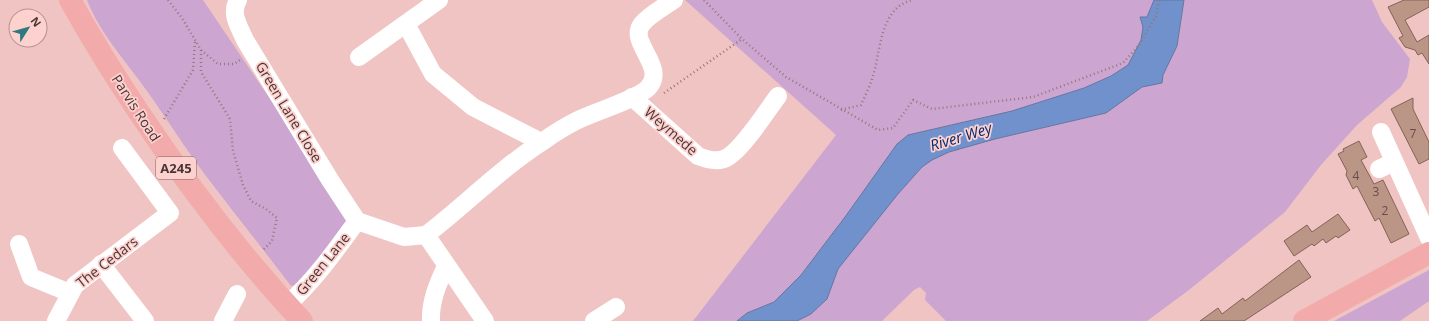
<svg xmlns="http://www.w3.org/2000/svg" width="1429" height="321" viewBox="0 0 1429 321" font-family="'Open Sans',sans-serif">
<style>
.green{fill:#cca6d1}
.water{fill:#7191cd;stroke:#65769f}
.building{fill:#bb9687;stroke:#856255}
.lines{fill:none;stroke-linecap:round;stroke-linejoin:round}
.path{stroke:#967877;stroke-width:2.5;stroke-dasharray:1 3;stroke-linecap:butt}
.minor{stroke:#fff;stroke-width:18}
.major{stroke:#f2aaaa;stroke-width:22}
.labels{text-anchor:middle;stroke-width:3.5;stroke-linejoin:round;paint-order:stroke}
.number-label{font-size:12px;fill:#654e4a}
.shield{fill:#fdd1ce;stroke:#7e6463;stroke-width:1}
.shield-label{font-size:13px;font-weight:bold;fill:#483635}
.street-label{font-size:14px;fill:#483635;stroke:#fdd1ce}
.water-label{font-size:15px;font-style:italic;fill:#05286e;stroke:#fdd1ce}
</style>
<rect width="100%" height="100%" fill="#f0c4c2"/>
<g class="green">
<path d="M87,0H203L352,220L304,283L291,286C263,249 234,213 206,176C185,148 167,119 147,91C126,61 100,34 87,0Z"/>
<path d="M685,0H1154L1147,17H1140L1143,27L1141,40L1128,65L1111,76L1084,88L1012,111L908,135L897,144L845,217L801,275L774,302L747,313L737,321H693L836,135Z"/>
<path d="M1184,0H1372L1382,22L1410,59L1407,77L1401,87L1357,125L1321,165L1285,212L1189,290L1147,321H946L925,300L926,293L920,287L914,290L882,321H797L811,314L823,303L838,269L898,194L922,167L932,160L949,152L995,139L1106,113L1142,87L1162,83L1163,75L1177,46Z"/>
<path d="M1429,270V301L1400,321H1334Z"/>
</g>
<path class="water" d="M1154,0H1184L1177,46L1163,75L1162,83L1142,87L1106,113L995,139L949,152L932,160L922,167L898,194L838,269L827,299L811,314L797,321H737L747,313L774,302L801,275L845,217L897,144L908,135L1012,111L1084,88L1111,76L1128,65L1141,40L1143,27L1140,17H1147Z"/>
<g class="building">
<path d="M1404,0H1429V7L1405,20L1417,42L1429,35V64L1422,53L1418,55L1415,50L1405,47L1399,38L1403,36L1388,7Z"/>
<path d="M1413,98V109L1429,142V159L1419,164L1391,109Z"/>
<path d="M1359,141L1367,157L1361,160L1374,184L1383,180L1409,234L1391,243L1379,218L1375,221L1357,186L1353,189L1346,175L1347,171L1338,154L1344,151L1343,149Z"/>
<path d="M1338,214L1350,230L1338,238L1336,236L1326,243L1323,239L1314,246L1312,244L1294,256L1284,241L1307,225L1312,232Z"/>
<path d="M1299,260L1311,277L1244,321H1200L1218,308L1222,314L1243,298L1245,301Z"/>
</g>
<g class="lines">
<g class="path">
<path d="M168,0L182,18L201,50L218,64H234L240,60"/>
<path d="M704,0L742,39L786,77L878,130L893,128L913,100L932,109L1033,97L1123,63L1140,44L1156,16L1159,0"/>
<path d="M201,50V72L230,119L233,151L243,185L251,201L266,209L277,218L272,241L262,251"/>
<path d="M664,93L742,39"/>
<path d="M841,110L861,105C865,96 870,86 873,76C881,51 879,9 912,0"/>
<path d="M164,119L193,70L195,42"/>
</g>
<g class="minor">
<path d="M238,0C230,14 239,26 245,40L330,180L357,221"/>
<path d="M406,24L433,74L473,107L541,142"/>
<path d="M359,57L439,0"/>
<path d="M632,97L698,156C708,160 719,163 728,157C744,147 766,112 778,96"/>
<path d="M1381,132L1429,238"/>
<path d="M1379,169L1394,162"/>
<path d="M357,221L404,237L426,235C465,205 500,169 542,142C553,134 566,126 578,120C594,112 637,99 648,88C668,67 627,42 642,24C649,15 664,7 674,0"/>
<path d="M426,235L485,321"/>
<path d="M19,244L31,277L70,293"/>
<path d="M101,264L145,321"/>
<path d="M287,305C315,280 335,251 357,221"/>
<path d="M56,321L75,285L170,213L122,148"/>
<path d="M223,321L237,294"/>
<path d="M431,321C430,302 438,283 446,266"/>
<path d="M594,321L616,307"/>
</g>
<g class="major">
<path d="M70,0C91,38 114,75 138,111C188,186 240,255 302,321"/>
<path d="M1304,321L1429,253"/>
</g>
</g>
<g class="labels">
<g class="number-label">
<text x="1413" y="138">7</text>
<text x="1356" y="180">4</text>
<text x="1376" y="196">3</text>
<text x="1385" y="215">2</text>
</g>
<rect class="shield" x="156" y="157" width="40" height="22" rx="3"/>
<g class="shield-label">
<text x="176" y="173">A245</text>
</g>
<g class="street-label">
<text transform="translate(136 108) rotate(57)" y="5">Parvis Road</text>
<text transform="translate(289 112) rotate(59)" y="5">Green Lane Close</text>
<text transform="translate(671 131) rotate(41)" y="5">Weymede</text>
<text transform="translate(107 262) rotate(-38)" y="5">The Cedars</text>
<text transform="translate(323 264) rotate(-51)" y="5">Green Lane</text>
</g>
<g class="water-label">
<text transform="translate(961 137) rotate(-17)" y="5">River Wey</text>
</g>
</g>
<g transform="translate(28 28) rotate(53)"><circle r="19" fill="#fdd1ce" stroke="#b59391"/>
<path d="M0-3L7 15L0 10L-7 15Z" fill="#30797f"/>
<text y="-6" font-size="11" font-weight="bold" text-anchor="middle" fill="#483635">N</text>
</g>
</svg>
